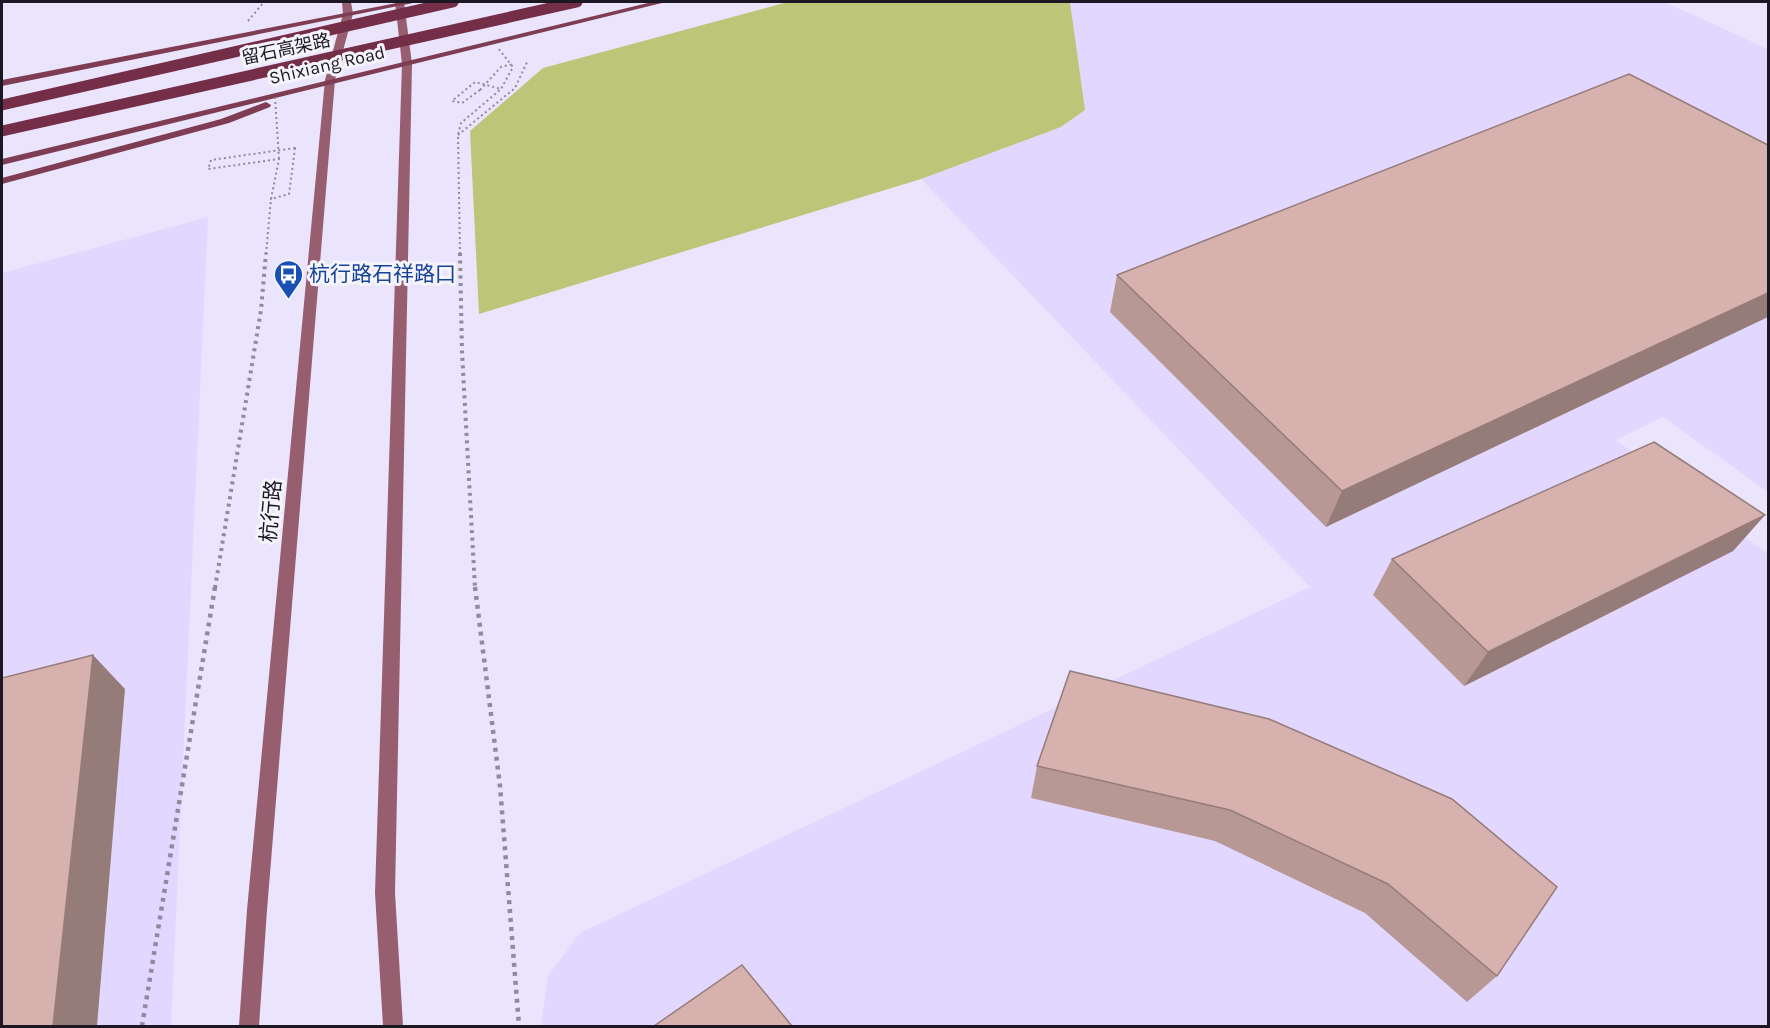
<svg xmlns="http://www.w3.org/2000/svg" width="1770" height="1028" viewBox="0 0 1770 1028" font-family="Karla,'Noto Sans SC',sans-serif">
<style>
.built{fill:#e2d8ff}
.green{fill:#bdc579}
.lines{fill:none;stroke-linecap:round;stroke-linejoin:round}
.path-far2{stroke:#8f8a9d;stroke-width:2;stroke-dasharray:2 3;stroke-linecap:butt}
.path-far1{stroke:#8f8a9d;stroke-width:4;stroke-dasharray:3 4.5;stroke-linecap:butt}
.path{stroke:#8f8a9d;stroke-width:4.5;stroke-dasharray:4 5;stroke-linecap:butt}
.secondary{fill:#965e6f;fill-rule:evenodd}
.primary{fill:#7f3d53;fill-rule:evenodd}
.path-bridge{stroke:#8f8a9d;stroke-width:2;stroke-dasharray:2 3;stroke-linecap:butt}
.trunk-bridge{stroke:#752e48;stroke-width:11}
.wall{fill:#b89895}
.shaded-wall{fill:#967c79}
.building{fill:#d6b1ad;stroke:#967c79;stroke-width:1.5}
.labels{text-anchor:middle;stroke-width:6;stroke-linejoin:round;paint-order:stroke}
.far-street-label{font-size:18px;fill:#1b1823;stroke:#f6f4fb}
.transit-label{font-size:21px;fill:#164399;stroke:#f6f4fb;text-anchor:start}
.street-label{font-size:21px;fill:#1b1823;stroke:#f6f4fb}
</style>
<rect width="100%" height="100%" fill="#eae4fd"/>
<g class="built">
<path d="M1070,2H1665L1768,49V492L1663,417L1616,440L1768,554V1026H541L548,976L580,933L1310,587L921,179L1061,127L1085,110Z"/>
<path d="M208,217L171,1026H2V273Z"/>
</g>
<path class="green" d="M788,2H1070L1085,110L1061,127L921,179L479,314L470,131L543,68Z"/>
<g class="lines">
<g class="path-far2">
<path d="M480,90L501,67L513,64"/>
<path d="M458,135L515,88L528,60"/>
<path d="M295,148L289,194L271,199L279,159L208,169L211,160Z"/>
<path d="M266,254L271,199"/>
<path d="M460,254L458,135L461,123L501,89"/>
</g>
<g class="path-far1">
<path d="M460,253L462,352L475,588"/>
<path d="M215,588L261,310L266,253"/>
</g>
<g class="path">
<path d="M475,587L500,786L519,1026"/>
<path d="M142,1026L215,587"/>
</g>
<g class="secondary">
<path d="M342,2H351L353,14L335,80L267,910L259,1026H239L247,910L325,80L343,14Z"/>
<path d="M395,2H404L412,64L395,893L403,1026H383L375,893L402,64Z"/>
</g>
<g class="primary">
<path d="M402,2H418L2,86V80Z"/>
<path d="M652,2H666L2,165V159Z"/>
<path d="M266,102L271,105L270,107L229,123L2,184V178L221,119Z"/>
</g>
<g class="path-bridge">
<path d="M248,21L264,2"/>
<path d="M480,90L462,103L452,101L475,82L501,89L513,67L498,48"/>
<path d="M275,97L279,159"/>
</g>
<g class="trunk-bridge">
<path d="M2,105L453,2"/>
<path d="M2,131L577,2"/>
</g>
</g>
<g class="wall">
<path d="M1629,74L1326,527L1110,312L1117,275Z"/>
<path d="M1765,515L1733,551L1464,686L1373,595L1392,559Z"/>
<path d="M1269,719L1497,976L1467,1002L1365,913L1215,841L1031,798L1037,766Z"/>
</g>
<g class="shaded-wall">
<path d="M1768,293V317L1326,527L1342,491Z"/>
<path d="M1765,515L1733,551L1464,686L1488,652Z"/>
<path d="M93,655L125,689L97,1026H53Z"/>
</g>
<g class="building">
<path d="M1629,74L1768,145V293L1342,491L1117,275Z"/>
<path d="M1654,442L1765,515L1488,652L1392,559Z"/>
<path d="M93,655L53,1026H2V678Z"/>
<path d="M1070,671L1269,719L1452,799L1557,887L1497,976L1388,884L1230,810L1037,766Z"/>
<path d="M742,965L792,1026H654Z"/>
</g>
<defs>
<symbol id="bus-pin" viewBox="-11 -11 22 30"><path d="M0 17L-7.5 6A9.5 9.5 0 1 1 7.5 6Z" fill="#1a4fb4" stroke="#f6f4fb"/><path d="M-5-6H5V4H4V6H2V4H-2V6H-4V4H-5ZM-3.5-4V0h7V-4ZM-3.5 1.2v1.5H-2V1.2ZM2 1.2v1.5H3.5V1.2Z" fill="#fff"/></symbol>
</defs>
<g fill-rule="evenodd">
<use href="#bus-pin" x="272" y="258" width="33" height="45"/>
</g>
<g class="labels">
<g class="far-street-label">
<text transform="translate(286 49) rotate(-12)" y="6">留石高架路</text>
<text transform="translate(327 65) rotate(-13)" y="6">Shixiang Road</text>
</g>
<g class="transit-label">
<text x="309" y="281">杭行路石祥路口</text>
</g>
<g class="street-label">
<text transform="translate(271 511) rotate(-85)" y="7">杭行路</text>
</g>
</g>
<rect width="1770" height="1028" fill="none" stroke="#1b1823" stroke-width="6"/>
</svg>
